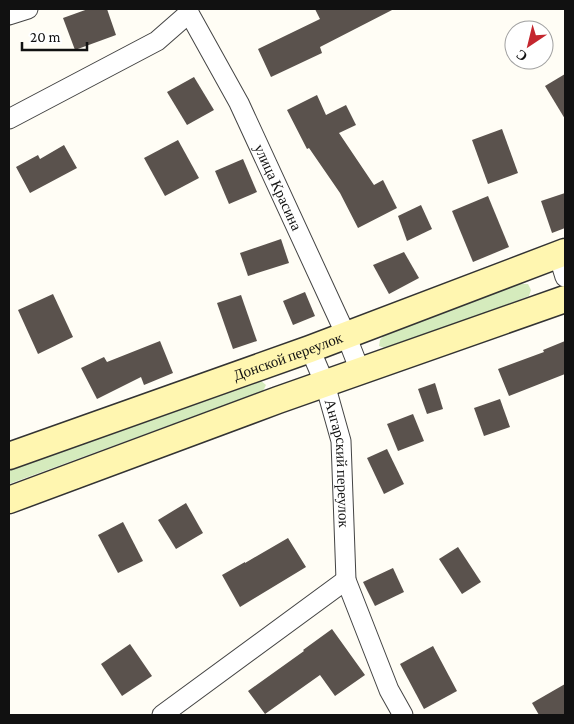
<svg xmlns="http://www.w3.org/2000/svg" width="574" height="724" viewBox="0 0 574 724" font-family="'Crimson Pro',serif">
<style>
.green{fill:#d5ebbd}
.building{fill:#5a524d}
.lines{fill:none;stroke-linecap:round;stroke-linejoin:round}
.street-casing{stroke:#444;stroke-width:21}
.secondary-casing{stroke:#333;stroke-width:29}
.street{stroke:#fff;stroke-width:19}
.secondary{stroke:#fff6b0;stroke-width:26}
.labels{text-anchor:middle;stroke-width:5;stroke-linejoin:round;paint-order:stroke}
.street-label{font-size:15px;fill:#111;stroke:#fff}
</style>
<rect width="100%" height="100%" fill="#fffdf5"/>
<g class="green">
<path d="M519,284H528L531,290L529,296L392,348H385L379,346L380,340L386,333Z"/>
<path d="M260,380L266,385L263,391L9,484V469Z"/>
</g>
<g class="building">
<path d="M88,9H107L116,35L75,50L63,18Z"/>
<path d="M315,9H394L320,47L322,53L271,77L258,49L320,19Z"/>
<path d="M565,74V119L545,86Z"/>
<path d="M194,77L214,110L187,125L167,92Z"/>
<path d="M317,95L326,115L346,105L356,125L339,133L374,185L383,180L397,208L358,228L340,193L309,148L307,149L287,110Z"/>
<path d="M502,129L518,173L488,184L472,140Z"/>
<path d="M178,140L199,178L165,196L144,158Z"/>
<path d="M64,145L77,168L30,193L16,167L38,155L40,159Z"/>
<path d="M243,159L257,192L229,204L215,171Z"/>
<path d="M565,193V228L552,233L541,201Z"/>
<path d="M488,196L509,247L473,262L452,211Z"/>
<path d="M421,205L432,229L407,241L398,216Z"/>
<path d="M281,239L289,263L248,276L240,253Z"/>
<path d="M404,252L419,278L389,294L373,265Z"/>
<path d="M305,292L315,316L293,325L283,301Z"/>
<path d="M53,294L73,337L38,354L18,310Z"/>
<path d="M241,295L257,341L233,349L217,303Z"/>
<path d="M160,341L173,373L144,385L141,377L97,399L81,368L104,357L107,362Z"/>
<path d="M565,341V374L509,396L498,369L544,352L543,350Z"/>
<path d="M435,383L443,409L427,414L418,389Z"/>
<path d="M500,399L510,427L484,436L474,408Z"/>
<path d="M413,414L424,441L398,451L387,424Z"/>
<path d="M387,449L404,484L384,494L367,458Z"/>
<path d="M186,503L203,533L176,549L158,520Z"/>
<path d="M123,522L143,561L118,573L98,535Z"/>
<path d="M288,538L306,567L240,607L222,575L245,562V563Z"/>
<path d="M458,547L481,582L462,594L439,559Z"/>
<path d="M393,568L404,592L375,606L363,582Z"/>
<path d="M332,629L365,675L335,696L320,675L265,714L248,691L304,651L303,650Z"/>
<path d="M130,644L152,676L122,696L101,664Z"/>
<path d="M433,646L457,691L424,709L400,664Z"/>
<path d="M565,684V715H539L532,703Z"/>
</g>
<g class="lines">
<defs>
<g id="street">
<path id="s1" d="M188,9L189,13L239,103L346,335L360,371"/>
<path d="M9,15L28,9"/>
<path d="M9,119L157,41L189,13"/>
<path d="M558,254L565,277"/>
<path id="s2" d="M310,349L325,384L341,441L346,580L389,690L403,715"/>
<path d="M162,715L346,580"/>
</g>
<g id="secondary">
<path id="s3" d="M9,456L310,349L565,252"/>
<path d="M9,500L278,400L565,299"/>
</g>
</defs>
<use href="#street" class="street-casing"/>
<use href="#secondary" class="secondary-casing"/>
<use href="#street" class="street"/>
<use href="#secondary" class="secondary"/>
</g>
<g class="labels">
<g class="street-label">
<text dy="5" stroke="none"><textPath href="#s1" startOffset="200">улица Красина</textPath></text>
<text dy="5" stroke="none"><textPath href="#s3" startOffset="296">Донской переулок</textPath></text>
<text dy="5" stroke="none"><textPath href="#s2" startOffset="119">Ангарский переулок</textPath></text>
</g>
</g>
<rect width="574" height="724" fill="none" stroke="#111111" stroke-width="20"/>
<g transform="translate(529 45) rotate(215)"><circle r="24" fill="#ffffff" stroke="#a0a0a0"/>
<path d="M0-4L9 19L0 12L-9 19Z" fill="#c4262e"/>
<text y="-8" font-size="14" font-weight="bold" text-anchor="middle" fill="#111111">С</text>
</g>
<path d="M22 42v8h65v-8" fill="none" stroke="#111111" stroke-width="2.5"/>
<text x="30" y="42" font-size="15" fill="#111111" stroke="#ffffff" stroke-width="4" paint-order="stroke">20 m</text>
</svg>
